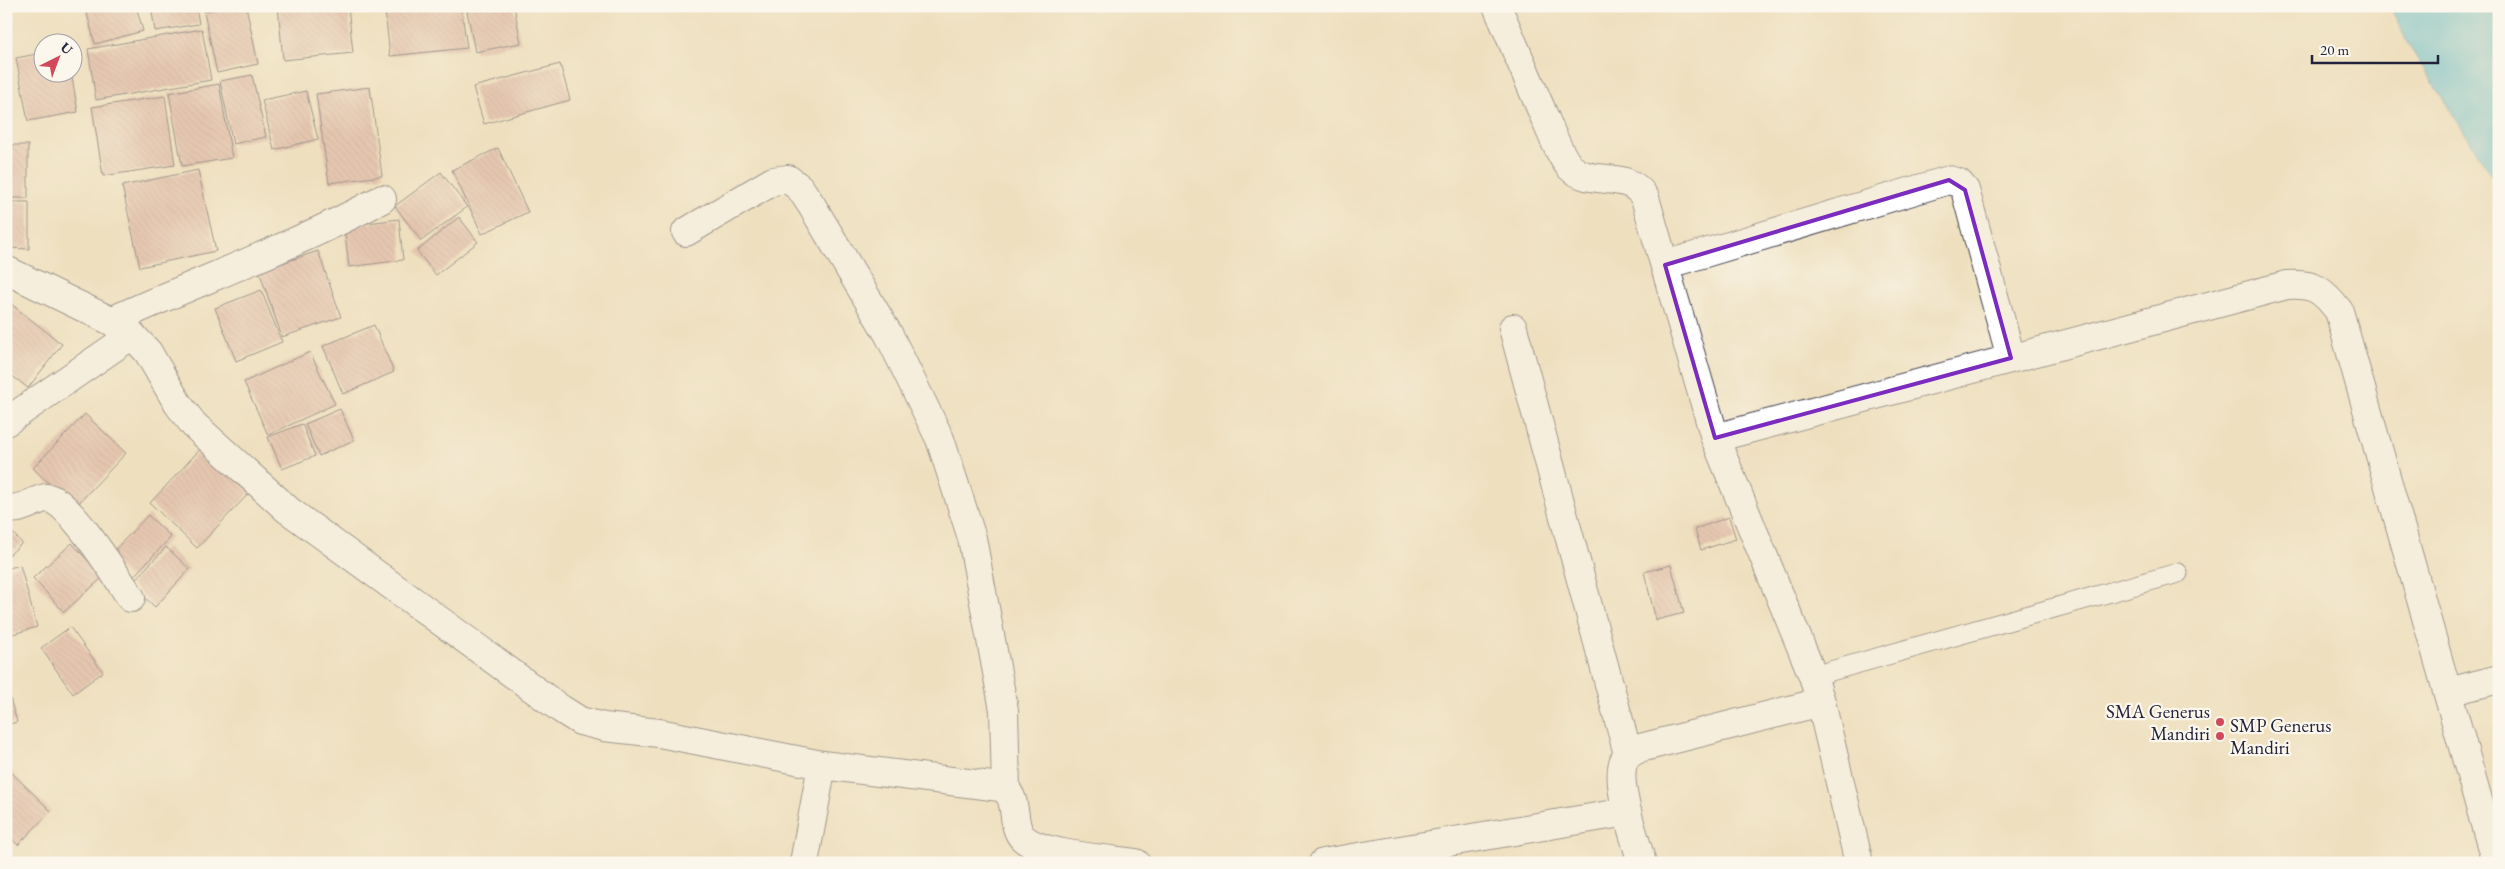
<svg xmlns="http://www.w3.org/2000/svg" width="2505" height="869" viewBox="0 0 2505 869" font-family="'EB Garamond',serif">
<style>
.water{fill:#61c5df;stroke:#42748d}
.building{fill:url(#building-back-hatch)}
.lines{fill:none;stroke-linecap:round;stroke-linejoin:round}
.lane-casing{stroke:#413e4f;stroke-width:21}
.street-casing{stroke:#413e4f;stroke-width:30}
.lane{stroke:#fff;stroke-width:19}
.street{stroke:#fff;stroke-width:28}
.marked{fill:none;stroke:#7b2cbf;stroke-width:4;stroke-linejoin:round}
.poi-dot{fill:#d1495b;stroke:#fbf7ec;stroke-width:2}
.labels{text-anchor:middle;stroke-width:4.5;stroke-linejoin:round;paint-order:stroke}
.poi-label{font-size:19px;fill:#22223b;stroke:#fbf7ec;text-anchor:end}
</style>
<defs>
<pattern id="building-back-hatch" width="6" height="6" patternUnits="userSpaceOnUse" patternTransform="scale(1.25)"><rect width="6" height="6" fill="#dba89e"/><path d="M-1 5l2 2M0 0l6 6M5-1l2 2" fill="none" stroke="#b18882"/></pattern>
</defs>
<rect width="100%" height="100%" fill="#fbf7ec"/>
<filter id="ink" filterUnits="userSpaceOnUse"><feTurbulence type="fractalNoise" baseFrequency=".02" numOctaves="2"/><feDisplacementMap in="SourceGraphic" scale="10" xChannelSelector="R" yChannelSelector="G"/><feConvolveMatrix kernelMatrix="1 2 1 2 8 2 1 2 1" color-interpolation-filters="sRGB"/></filter>
<filter id="wash" filterUnits="userSpaceOnUse"><feTurbulence type="fractalNoise" baseFrequency=".0096" numOctaves="4" result="noise"/><feDisplacementMap in="SourceGraphic" scale="20" xChannelSelector="R" yChannelSelector="G"/><feGaussianBlur stdDeviation="1.12" result="paint"/><feColorMatrix in="noise" values="0 0 0 0 0 0 0 0 0 0 0 0 0 0 0 0 0 1.4 0 .05"/><feComposite in="paint" operator="in"/></filter>
<g filter="url(#wash)">
<rect width="100%" height="100%" fill="#eee0bf"/>
<path class="water" d="M2390,6H2499V186L2409,46Z"/>
<g id="blocks">
<g class="building">
<path d="M85,6H136L143,31L95,44Z"/>
<path d="M151,6H196L199,24L155,31Z"/>
<path d="M229,6H246L258,64L217,73L204,12Z"/>
<path d="M278,6H348L353,53L283,60Z"/>
<path d="M430,6H461L467,48L390,56L385,11Z"/>
<path d="M466,6H514L521,43L475,52Z"/>
<path d="M202,29L211,80L96,100L88,49Z"/>
<path d="M42,53V72H71L78,112L28,121L16,58Z"/>
<path d="M560,64L570,100L484,124L473,87Z"/>
<path d="M252,75L266,137L233,144L220,81Z"/>
<path d="M219,84L232,158L182,166L169,93Z"/>
<path d="M370,87L382,176L329,183L316,94Z"/>
<path d="M306,91L318,139L274,150L262,100Z"/>
<path d="M165,96L175,165L103,176L92,107Z"/>
<rect x="6" y="145" width="22" height="53"/>
<path d="M498,148L528,212L482,234L452,170Z"/>
<path d="M198,170L216,251L140,267L122,186Z"/>
<path d="M441,172L467,207L421,241L395,206Z"/>
<path d="M6,202H29V249L6,248Z"/>
<path d="M459,217L478,242L436,275L417,251Z"/>
<path d="M399,219L403,260L349,267L344,226Z"/>
<path d="M318,251L341,317L282,337L259,271Z"/>
<path d="M261,290L282,342L236,361L215,308Z"/>
<path d="M6,300L62,344L28,388L6,371Z"/>
<path d="M374,325L394,372L343,394L323,346Z"/>
<path d="M310,352L335,404L268,435L244,382Z"/>
<path d="M340,409L354,440L319,456L305,424Z"/>
<path d="M85,414L126,453L74,508L33,468Z"/>
<path d="M302,424L315,456L282,469L268,437Z"/>
<path d="M206,443L254,488L197,548L150,503Z"/>
<path d="M148,515L171,537L131,579L108,557Z"/>
<path d="M1729,517L1736,539L1701,550L1695,529Z"/>
<path d="M6,526L22,543L6,558Z"/>
<path d="M72,543L103,577L64,612L33,578Z"/>
<path d="M166,547L190,569L155,607L131,584Z"/>
<path d="M20,565L37,627L6,636V569Z"/>
<path d="M1671,565L1684,613L1656,620L1644,572Z"/>
<path d="M70,627L103,672L73,694L41,648Z"/>
<path d="M6,685L17,722L6,725Z"/>
<path d="M6,767L51,811L18,845L6,834Z"/>
</g>
</g>
</g>
<g filter="url(#ink)">
<use href="#blocks" fill-opacity="0" stroke="#413e4f" stroke-width="1"/>
<g class="lines">
<defs>
<path id="lane" d="M1813,676L2178,573"/>
<g id="street">
<path d="M1497,6C1513,43 1528,79 1544,116C1550,130 1560,156 1570,167C1591,188 1628,168 1645,198L1715,438"/>
<path d="M686,232L773,181L788,179L800,188L812,206L889,335L940,439L972,538L1004,710L1006,789"/>
<path d="M1665,265L1949,180L1959,183L1965,190L2011,358"/>
<path d="M6,270L111,321L132,335L148,352L178,404L194,425L288,510L561,709L580,721L604,727L659,733L822,765L1000,787C1021,795 1009,824 1023,838C1041,855 1108,859 1136,863"/>
<path d="M111,321C201,280 295,246 382,199"/>
<path d="M1513,328L1628,754"/>
<path d="M6,422L132,335"/>
<path d="M6,507C20,513 34,499 47,498C67,497 118,579 131,598"/>
<path d="M2448,692L2499,679"/>
<path d="M804,863L822,765"/>
<path d="M1323,863L1627,812"/>
<path d="M1642,863C1635,838 1616,787 1623,763C1626,754 1633,752 1640,748L1821,702"/>
<path d="M1859,863L1821,702L1813,676L1715,438L2287,285C2314,283 2323,290 2339,311L2496,863"/>
</g>
</defs>
<use href="#lane" class="lane-casing"/>
<use href="#street" class="street-casing"/>
<use href="#lane" class="lane"/>
<use href="#street" class="street"/>
</g>
</g>
<path d="M0 0H2505V869H0ZM1949,180L1965,190L2011,358L1715,438L1665,265Z" fill="#eee0bf" fill-opacity=".55" fill-rule="evenodd"/>
<path class="marked" d="M1949,180L1965,190L2011,358L1715,438L1665,265Z"/>
<g class="poi-dot">
<circle cx="2220" cy="722" r="5"/>
<circle cx="2220" cy="736" r="5"/>
</g>
<g class="labels">
<g class="poi-label">
<text x="2210" y="718">SMA Generus<tspan x="2210" dy="22">Mandiri</tspan></text>
<text x="2230" y="732" text-anchor="start">SMP Generus<tspan x="2230" dy="22">Mandiri</tspan></text>
</g>
</g>
<rect width="2505" height="869" fill="none" stroke="#fbf7ec" stroke-width="25"/>
<g transform="translate(58 58) rotate(42)"><circle r="24" fill="#fbf7ec" stroke="#a4a2a5"/>
<path d="M0-4L9 19L0 12L-9 19Z" fill="#d1495b"/>
<text y="-8" font-size="14" font-weight="bold" text-anchor="middle" fill="#22223b">U</text>
</g>
<path d="M2312 55v8h126v-8" fill="none" stroke="#22223b" stroke-width="2.5"/>
<text x="2320" y="55" font-size="15" fill="#22223b" stroke="#fbf7ec" stroke-width="4" paint-order="stroke">20 m</text>
</svg>
